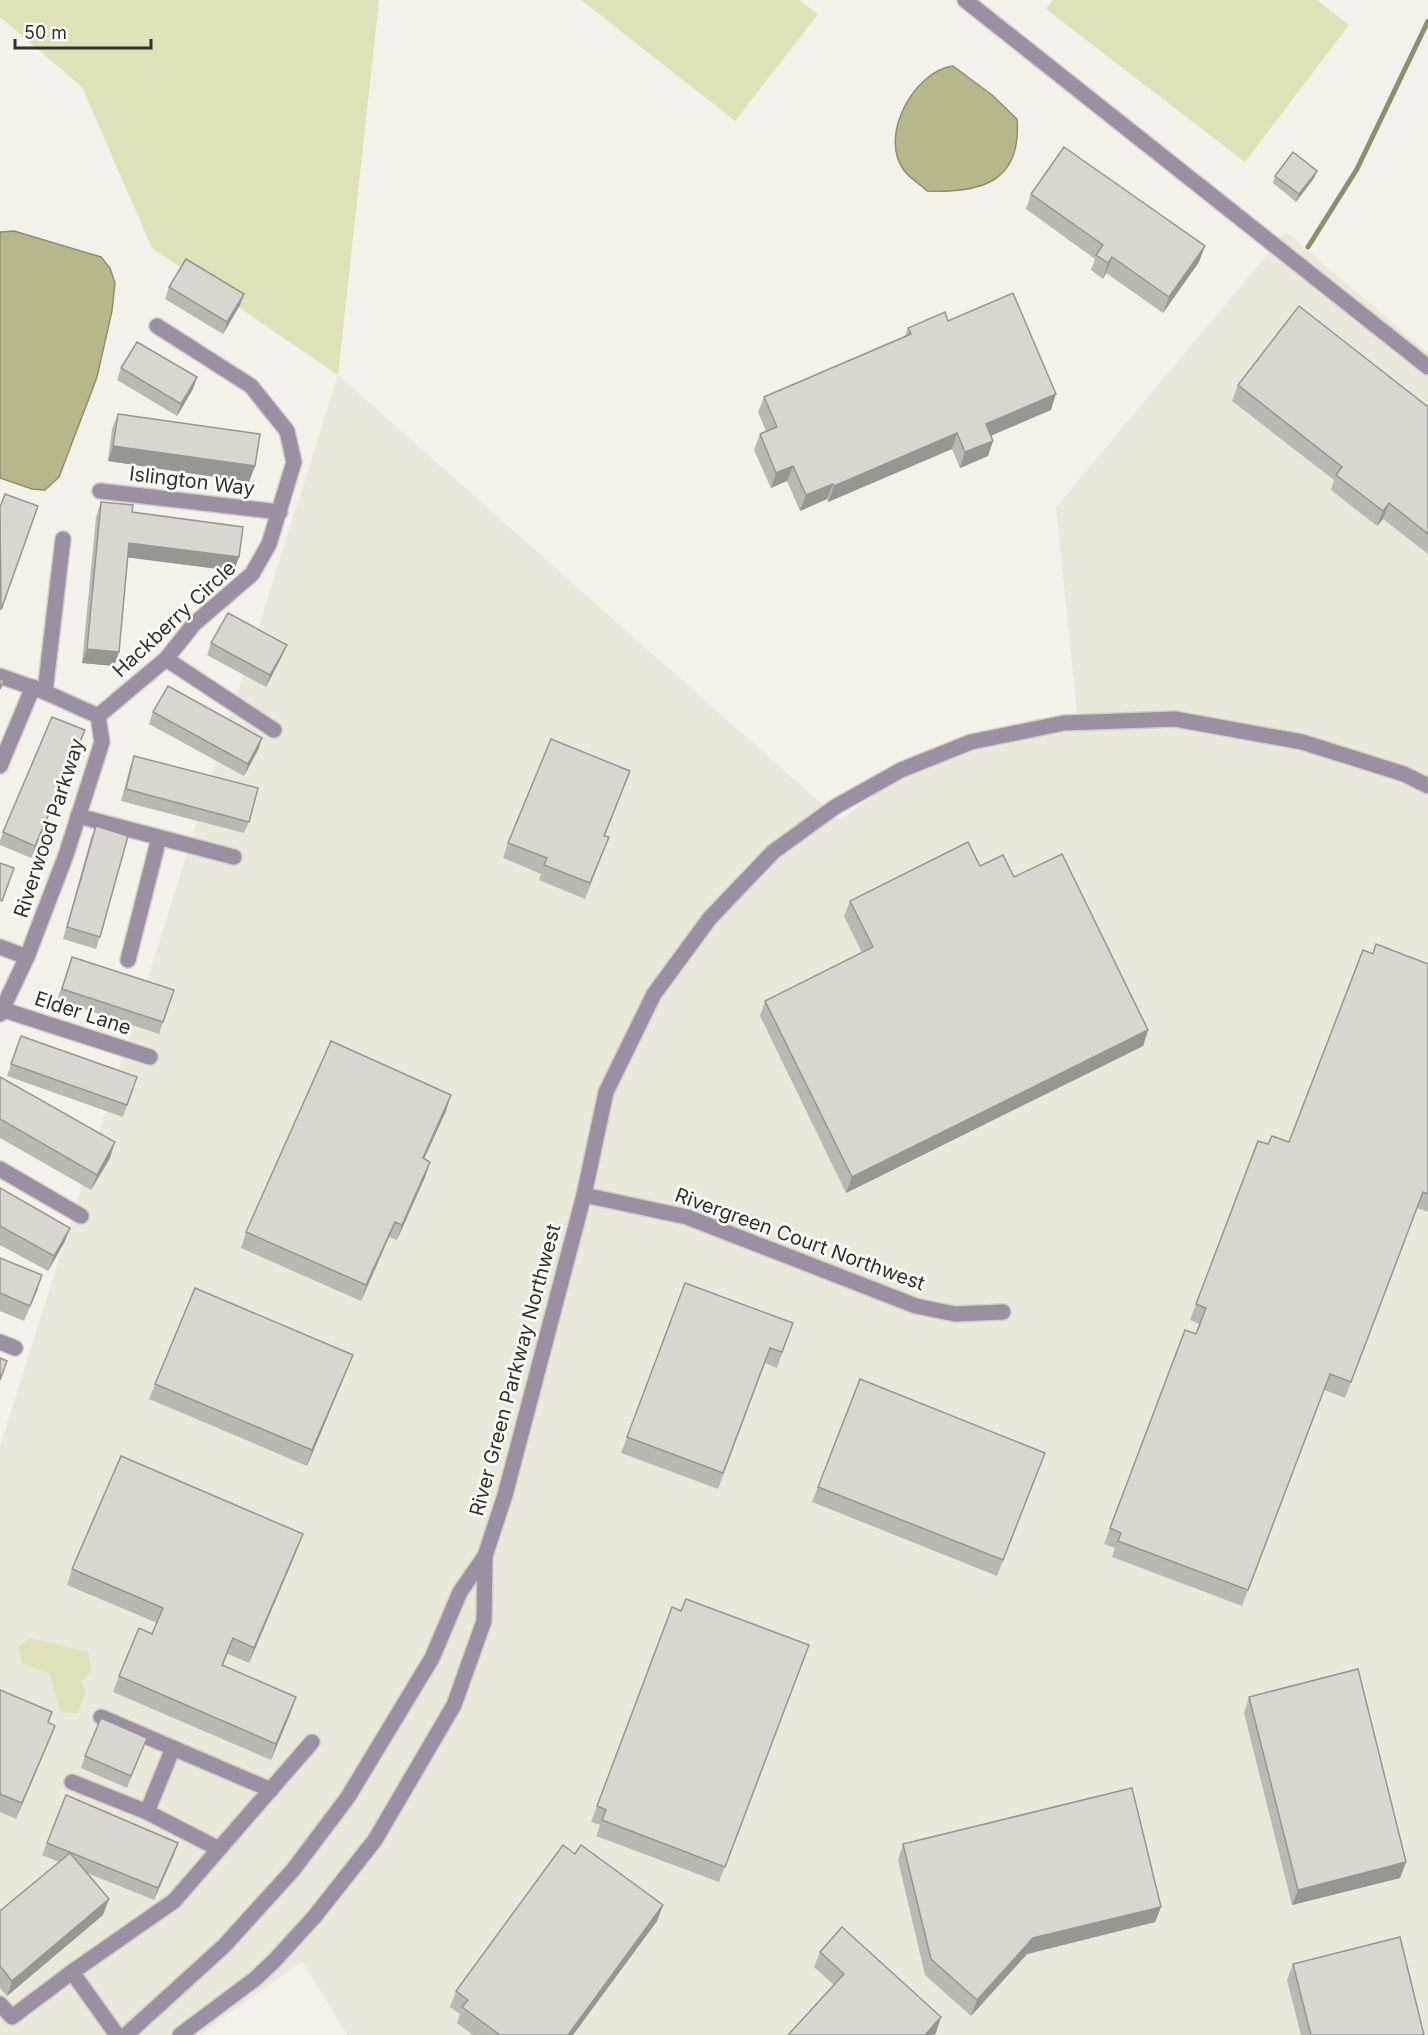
<svg xmlns="http://www.w3.org/2000/svg" width="1428" height="2035" viewBox="0 0 1428 2035" font-family="Inter,sans-serif">
<style>
.built{fill:#e8e9da}
.green{fill:#dfe1b9}
.water{fill:#b6b78a;stroke:#8e8f6e;stroke-width:1.5}
.lines{fill:none;stroke-linecap:round;stroke-linejoin:round}
.stream{stroke:#8e8f6e;stroke-width:5}
.minor-casing{stroke:#cfcfc9;stroke-width:18}
.minor{stroke:#9b90a1;stroke-width:15}
.wall{fill:#b9b9b3}
.shaded-wall{fill:#969692}
.building{fill:#d7d7d0;stroke:#969692;stroke-width:1.5}
.labels{text-anchor:middle;stroke-width:5;stroke-linejoin:round;paint-order:stroke}
.street-label{font-size:20px;fill:#31312e;stroke:#fffffc}
</style>
<rect width="100%" height="100%" fill="#f2f2eb"/>
<path class="built" d="M1286,232L1428,353V2035H347L302,1961L200,2035H0V1446L338,375L840,820L906,773L972,734L1078,724L1056,507Z"/>
<g class="green">
<path d="M0,0H379L338,375L152,248L82,87L0,17Z"/>
<path d="M581,0H799L818,14L735,121Z"/>
<path d="M1053,0H1317L1349,25L1245,162L1046,9Z"/>
<path d="M31,1638L88,1652L91,1671L81,1682L86,1692L78,1713L61,1712L49,1673L22,1664L18,1646Z"/>
</g>
<g class="water">
<path d="M953,66L992,95L1017,119C1022,183 980,193 927,191C920,184 908,177 903,169C879,134 915,71 953,66Z"/>
<path d="M14,231L101,257L110,268L115,283L112,311L97,377L59,477L45,490L32,489L0,478V232Z"/>
</g>
<g class="lines">
<path class="stream" d="M1308,247L1357,169L1428,21"/>
<defs>
<g id="minor">
<path d="M965,0L1428,367"/>
<path d="M100,491L280,512"/>
<path d="M166,659L274,730"/>
<path d="M0,676L45,692L98,716"/>
<path d="M45,692L63,539"/>
<path d="M98,716L166,659L194,624L252,574L269,544L294,462L287,431L251,386L157,326"/>
<path d="M0,766L33,687"/>
<path d="M78,816L234,857"/>
<path d="M0,947L27,957"/>
<path d="M128,960L159,838"/>
<path d="M4,1010L150,1057"/>
<path d="M0,1014L27,957L66,855L102,742L98,716"/>
<path d="M0,1169L81,1216"/>
<path d="M584,1195L687,1217L916,1306L955,1314L1003,1312"/>
<path d="M0,1342L15,1348"/>
<path d="M101,1717L271,1790"/>
<path d="M173,1748L147,1812L219,1849"/>
<path d="M72,1782L147,1812"/>
<path d="M72,1972L174,1901L312,1742"/>
<path d="M0,2004L12,2017L72,1972L117,2035"/>
<path d="M126,2035L224,1946L293,1870L348,1797L432,1658L460,1592L485,1556L505,1495L584,1195L606,1092L654,994L710,918L773,852L835,807L901,770L971,742L1064,723L1175,719L1302,742L1404,774L1428,786"/>
<path d="M180,2035L255,1979L275,1960L315,1916L375,1840L454,1705L484,1621L485,1556"/>
</g>
</defs>
<use href="#minor" class="minor-casing"/>
<use href="#minor" class="minor"/>
</g>
<g class="wall">
<path d="M1317,171L1314,178L1296,202L1273,183L1275,176Z"/>
<path d="M1031,194L1199,262L1163,313L1106,273L1103,279L1091,270L1095,259L1026,209Z"/>
<path d="M169,287L244,294L240,305L223,334L165,299Z"/>
<path d="M948,321L1051,410L991,435L993,441L988,456L960,468L952,449L828,502L827,499L800,511L787,481L771,488L754,450L760,434L766,431L758,412L764,397L905,336L908,328Z"/>
<path d="M121,368L197,377L193,389L177,416L117,380Z"/>
<path d="M1238,385L1428,407V554L1383,519L1377,526L1331,490L1334,480L1232,401Z"/>
<path d="M118,414L255,466L249,482L108,461L112,429Z"/>
<path d="M101,502L132,512L239,557L234,571L128,557L119,652L114,666L82,663L96,517Z"/>
<path d="M211,643L287,645L282,656L266,687L207,655Z"/>
<path d="M153,712L262,738L258,750L244,776L149,724Z"/>
<path d="M85,730L31,858L0,845V841L3,832Z"/>
<path d="M134,756L249,822L244,833L121,801L130,767Z"/>
<path d="M630,771L605,836L603,853L585,899L539,880L541,874L503,858L508,843Z"/>
<path d="M96,826L100,937L96,949L63,939L91,838Z"/>
<path d="M980,866L1014,877L1148,1030L1143,1046L846,1193L760,1016L765,1001L862,953L844,916L850,901Z"/>
<path d="M1373,954L1428,964V1212L1417,1208L1345,1398L1324,1390L1242,1606L1112,1557L1115,1548L1104,1544L1185,1330L1196,1334L1200,1324L1190,1320L1258,1141L1268,1144L1289,1142Z"/>
<path d="M72,957L174,990L159,1034L57,1000Z"/>
<path d="M21,1036L137,1077L123,1117L7,1076Z"/>
<path d="M0,1077L110,1158L91,1190L0,1138Z"/>
<path d="M446,1111L424,1159L430,1162L425,1177L397,1240L389,1237L361,1301L241,1248L246,1232Z"/>
<path d="M0,1188L70,1228L64,1243L48,1271L0,1245Z"/>
<path d="M0,1258L42,1275L24,1321L0,1311Z"/>
<path d="M685,1283L793,1323L777,1368L765,1363L718,1489L621,1453Z"/>
<path d="M347,1370L307,1466L149,1399L155,1384Z"/>
<path d="M1045,1453L997,1576L812,1502L818,1487Z"/>
<path d="M297,1550L249,1663L228,1654L223,1665L296,1697L271,1760L113,1692L119,1676L152,1634L157,1623L67,1585L72,1569Z"/>
<path d="M672,1607L681,1611L809,1645L719,1882L596,1836L600,1825L591,1822Z"/>
<path d="M0,1690L48,1723L49,1741L16,1819L0,1812Z"/>
<path d="M1249,1697L1406,1862L1400,1878L1292,1905L1244,1713Z"/>
<path d="M147,1738L127,1788L81,1768L85,1756Z"/>
<path d="M47,1843H178L154,1900L87,1873L103,1915L7,1996L0,1988V1911L59,1862L42,1855Z"/>
<path d="M903,1844L1161,1907L1155,1922L1027,1954L971,2016L925,1975L898,1860Z"/>
<path d="M575,1854L663,1905L657,1921L573,2035H473L457,2023L460,2014L450,2007L456,1991Z"/>
<path d="M820,1952L936,2033L934,2035H788L834,1985L814,1967Z"/>
<path d="M1293,1964L1424,2035H1301L1287,1980Z"/>
</g>
<g class="shaded-wall">
<path d="M1317,171L1314,178L1296,202L1299,194Z"/>
<path d="M1205,246L1199,262L1163,313L1169,297Z"/>
<path d="M1112,257L1106,273L1103,279L1108,263Z"/>
<path d="M244,294L240,305L223,334L227,322Z"/>
<path d="M197,377L193,389L177,416L181,404Z"/>
<path d="M1056,394L1051,410L981,440L986,424Z"/>
<path d="M957,433L952,449L828,502L834,486Z"/>
<path d="M993,441L988,456L960,468L965,452Z"/>
<path d="M113,446L255,466L249,482L108,461Z"/>
<path d="M793,466L787,481L771,488L776,473Z"/>
<path d="M833,484L827,499L800,511L806,495Z"/>
<path d="M1389,503L1383,519L1377,526L1383,511Z"/>
<path d="M129,543L239,557L234,571L124,557Z"/>
<path d="M287,645L282,656L266,687L270,675Z"/>
<path d="M87,649L119,652L114,666L82,663Z"/>
<path d="M85,730L80,742L31,858L35,846Z"/>
<path d="M262,738L258,750L244,776L248,764Z"/>
<path d="M1148,1030L1143,1046L846,1193L852,1177Z"/>
<path d="M451,1095L446,1111L417,1174L423,1158Z"/>
<path d="M115,1142L110,1158L91,1190L97,1175Z"/>
<path d="M430,1162L425,1177L397,1240L402,1225Z"/>
<path d="M395,1222L389,1237L361,1301L366,1285Z"/>
<path d="M70,1228L64,1243L48,1271L54,1256Z"/>
<path d="M42,1275L37,1291L24,1321L30,1306Z"/>
<path d="M353,1355L347,1370L307,1466L312,1450Z"/>
<path d="M303,1534L297,1550L249,1663L254,1648Z"/>
<path d="M296,1697L291,1712L271,1760L276,1744Z"/>
<path d="M55,1726L49,1741L16,1819L22,1803Z"/>
<path d="M178,1843L174,1855L154,1900L158,1888Z"/>
<path d="M1406,1862L1400,1878L1292,1905L1298,1890Z"/>
<path d="M109,1899L103,1915L7,1996L12,1981Z"/>
<path d="M663,1905L657,1921L573,2035H568Z"/>
<path d="M1161,1907L1155,1922L1027,1954L971,2016L977,2000L1033,1938Z"/>
<path d="M941,2017L936,2033L934,2035H925Z"/>
</g>
<g class="building">
<path d="M1064,147L1205,246L1169,297L1112,257L1108,263L1096,255L1103,245L1031,194Z"/>
<path d="M1293,152L1317,171L1299,194L1275,176Z"/>
<path d="M186,259L244,294L227,322L169,287Z"/>
<path d="M1013,293L1056,394L986,424L993,441L965,452L957,433L834,486L833,484L806,495L793,466L776,473L760,434L777,427L764,397L911,334L908,328L945,312L948,321Z"/>
<path d="M1299,306L1428,407V534L1389,503L1383,511L1336,475L1342,467L1238,385Z"/>
<path d="M137,342L197,377L181,404L121,368Z"/>
<path d="M118,414L260,434L255,466L113,446Z"/>
<path d="M5,494L38,506L1,610L0,507Z"/>
<path d="M101,502L133,505L132,512L243,527L239,557L129,543L119,652L87,649Z"/>
<path d="M228,613L287,645L270,675L211,643Z"/>
<path d="M0,679L4,680L0,689Z"/>
<path d="M168,686L262,738L248,764L153,712Z"/>
<path d="M52,717L85,730L35,846L3,832Z"/>
<path d="M551,739L630,771L604,836L609,837L590,883L544,865L547,858L508,843Z"/>
<path d="M134,756L258,788L249,822L126,789Z"/>
<path d="M96,826L128,836L100,937L67,927Z"/>
<path d="M968,842L980,866L1003,855L1014,877L1062,854L1148,1030L852,1177L765,1001L873,947L850,901Z"/>
<path d="M0,863L14,868L2,901L0,900Z"/>
<path d="M1376,944L1428,964V1194L1423,1192L1351,1382L1330,1374L1248,1590L1118,1541L1121,1533L1110,1528L1185,1330L1196,1334L1206,1308L1196,1304L1258,1141L1268,1144L1272,1136L1289,1142L1363,950L1373,954Z"/>
<path d="M72,957L174,990L163,1022L62,989Z"/>
<path d="M21,1036L137,1077L127,1105L11,1064Z"/>
<path d="M331,1041L451,1095L423,1158L430,1162L402,1225L395,1222L366,1285L246,1232Z"/>
<path d="M0,1077L115,1142L97,1175L0,1119Z"/>
<path d="M0,1188L70,1228L54,1256L0,1226Z"/>
<path d="M0,1258L42,1275L30,1306L0,1293Z"/>
<path d="M685,1283L793,1323L782,1352L770,1348L723,1473L627,1437Z"/>
<path d="M195,1288L353,1355L312,1450L155,1384Z"/>
<path d="M0,1358L7,1361L0,1380Z"/>
<path d="M860,1379L1045,1453L1003,1560L818,1487Z"/>
<path d="M121,1456L303,1534L254,1648L233,1638L222,1665L296,1697L276,1744L119,1676L139,1628L152,1634L163,1608L72,1569Z"/>
<path d="M686,1599L809,1645L725,1867L602,1820L606,1810L597,1806L672,1607L681,1611Z"/>
<path d="M1358,1669L1406,1862L1298,1890L1249,1697Z"/>
<path d="M0,1690L52,1712L48,1722L55,1726L22,1803L0,1794Z"/>
<path d="M101,1718L147,1738L131,1776L85,1756Z"/>
<path d="M1132,1788L1161,1907L1033,1938L977,2000L931,1959L903,1844Z"/>
<path d="M66,1795L178,1843L158,1888L47,1843Z"/>
<path d="M563,1845L575,1854L581,1845L663,1905L568,2035H500L462,2007L468,2000L456,1991Z"/>
<path d="M70,1853L109,1899L12,1981L0,1966V1911Z"/>
<path d="M842,1927L941,2017L925,2035H788L844,1974L820,1952Z"/>
<path d="M1400,1937L1424,2035H1311L1293,1964Z"/>
</g>
<g class="labels">
<g class="street-label">
<text transform="translate(192 481) rotate(7)" y="7">Islington Way</text>
<text transform="translate(174 619) rotate(-43)" y="7">Hackberry Circle</text>
<text transform="translate(49 828) rotate(-72)" y="7">Riverwood Parkway</text>
<text transform="translate(83 1013) rotate(18)" y="7">Elder Lane</text>
<text transform="translate(800 1239) rotate(20)" y="7">Rivergreen Court Northwest</text>
<text transform="translate(515 1370) rotate(-75)" y="7">River Green Parkway Northwest</text>
</g>
</g>
<path d="M15 39v9h136v-9" fill="none" stroke="#31312e" stroke-width="3"/>
<text x="24" y="39" font-size="18" fill="#31312e" stroke="#fffffc" stroke-width="4.5" paint-order="stroke">50 m</text>
</svg>
